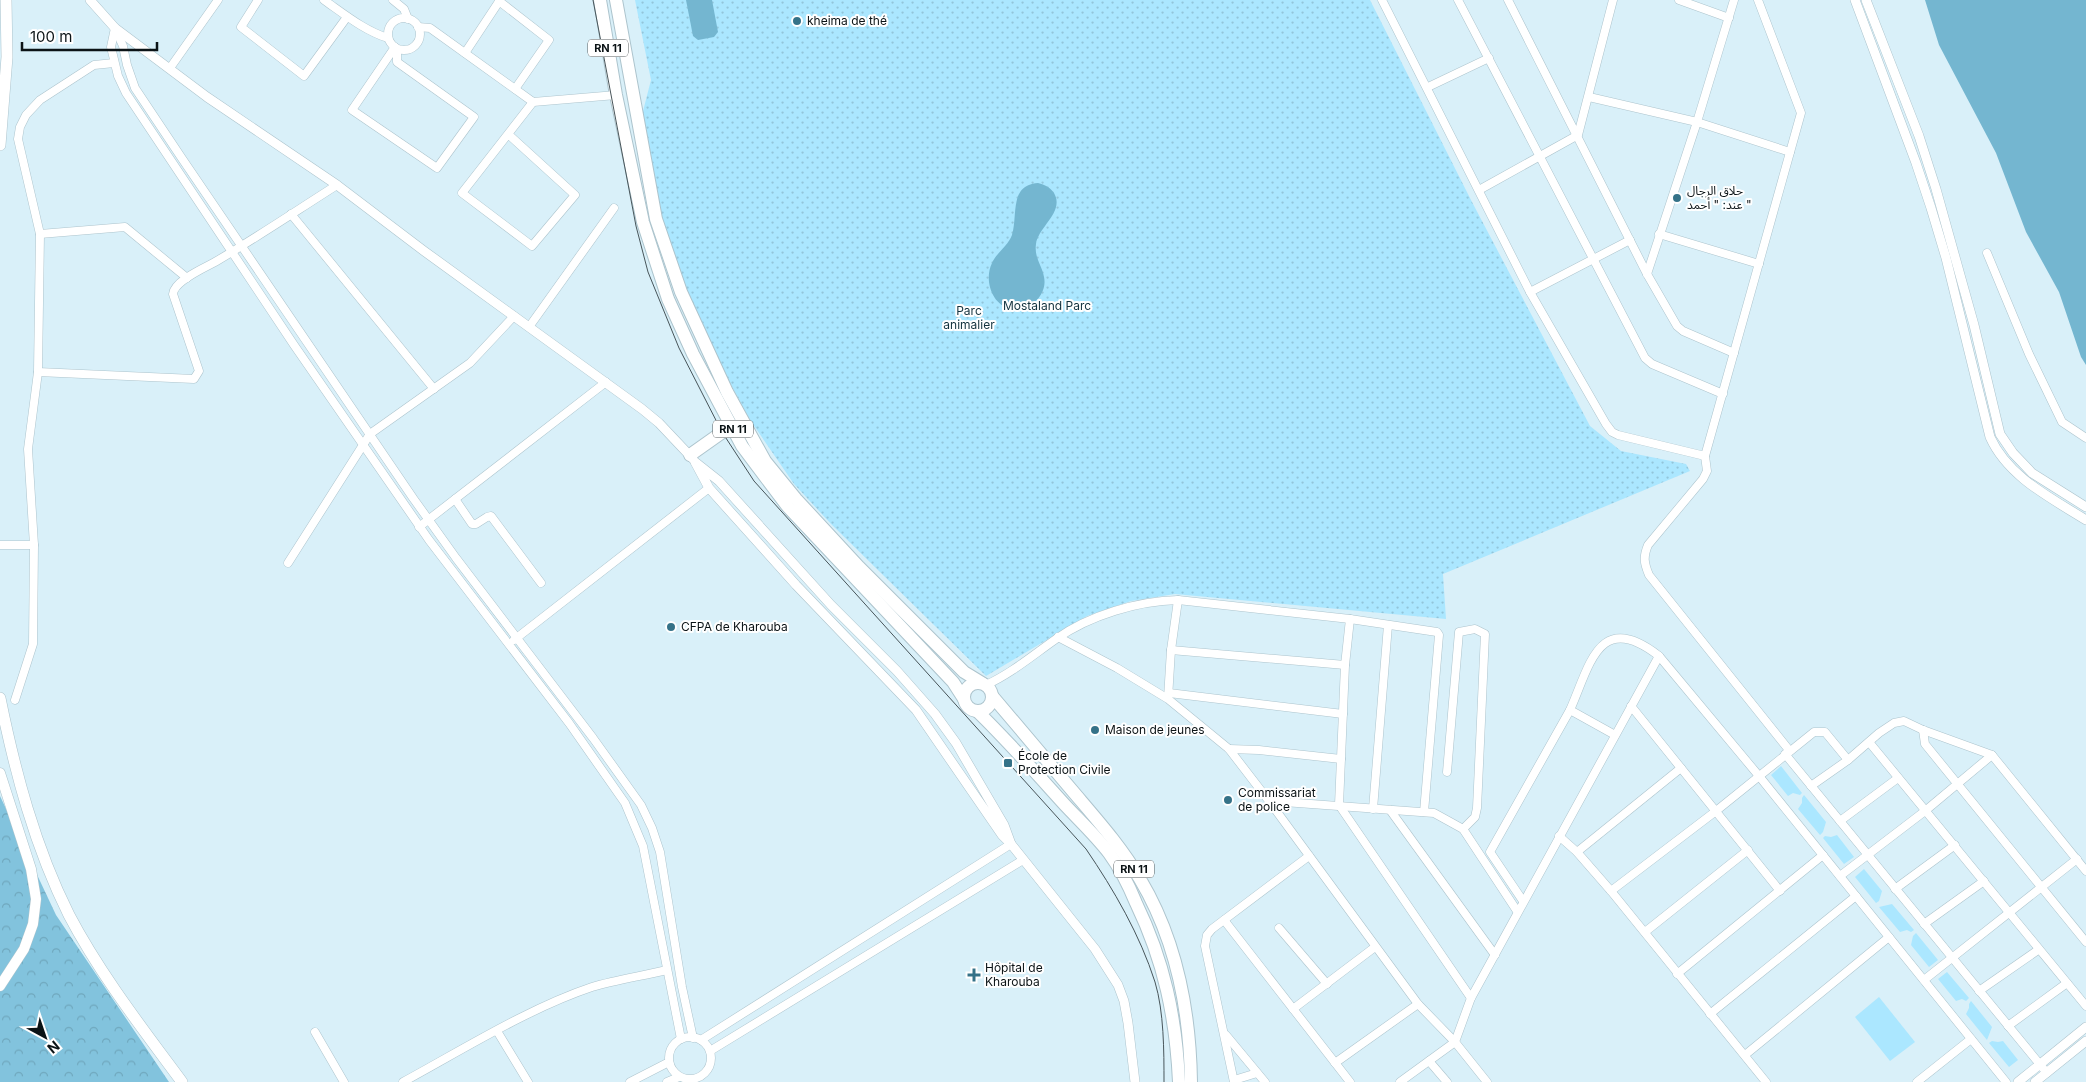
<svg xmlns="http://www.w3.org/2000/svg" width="2086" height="1082" viewBox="0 0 2086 1082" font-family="Inter,'Noto Sans Arabic',sans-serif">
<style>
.green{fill:#abe7ff}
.forest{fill:url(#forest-crowns)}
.park{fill:url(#park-dots)}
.water{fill:#74b6d0}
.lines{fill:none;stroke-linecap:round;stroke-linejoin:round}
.minor-casing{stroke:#adc4cd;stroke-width:9}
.tertiary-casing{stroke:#adc4cd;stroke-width:10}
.secondary-casing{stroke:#adc4cd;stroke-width:11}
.primary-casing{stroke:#adc4cd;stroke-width:12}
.trunk-casing{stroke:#adc4cd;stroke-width:14}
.minor{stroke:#fff;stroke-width:8}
.tertiary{stroke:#fff;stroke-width:9}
.secondary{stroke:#fff;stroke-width:10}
.primary{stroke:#fff;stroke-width:11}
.trunk{stroke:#fff;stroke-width:12}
.tram{stroke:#48555a;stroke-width:1}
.poi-dot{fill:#357288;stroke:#fff;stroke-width:2}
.labels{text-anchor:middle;stroke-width:4;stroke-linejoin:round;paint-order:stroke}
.shield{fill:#fff;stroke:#545a5c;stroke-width:1}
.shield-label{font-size:11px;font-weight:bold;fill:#0b1316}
.poi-label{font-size:12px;fill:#0b1316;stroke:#fff;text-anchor:start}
.park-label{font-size:12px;fill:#14333f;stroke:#fff}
</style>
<defs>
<pattern id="forest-crowns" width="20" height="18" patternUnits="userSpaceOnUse" patternTransform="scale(1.25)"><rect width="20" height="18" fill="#82c3dd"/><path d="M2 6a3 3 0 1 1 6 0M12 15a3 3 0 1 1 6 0" fill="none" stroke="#6fa7bd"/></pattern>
<pattern id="park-dots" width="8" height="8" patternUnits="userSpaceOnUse" patternTransform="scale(1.25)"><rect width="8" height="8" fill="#abe7ff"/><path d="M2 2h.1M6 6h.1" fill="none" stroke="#92c5da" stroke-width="1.8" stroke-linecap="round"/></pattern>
</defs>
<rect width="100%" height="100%" fill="#d9f0f9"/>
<g class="green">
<path d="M1781,766L1802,793L1800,795L1793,793L1788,796L1771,775Z"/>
<path d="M1804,795L1826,822L1823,832L1820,835L1798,809L1802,803V798Z"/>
<path d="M1837,835L1854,857L1844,864L1823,838L1825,836L1831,837Z"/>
<path d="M1864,869L1882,891L1879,901L1876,903L1855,877Z"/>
<path d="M1892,904L1914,930L1911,932L1907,930L1900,932L1879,907Z"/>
<path d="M1916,933L1938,960L1929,967L1911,945L1913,936Z"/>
<path d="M1947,972L1969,998L1966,1001L1962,999L1956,1001L1938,979Z"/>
<path d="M1879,997L1915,1042L1890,1061L1855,1017Z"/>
<path d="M1971,1001L1992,1027L1987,1040L1966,1014L1969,1008V1004Z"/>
<path d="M1992,1041L1998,1042L2003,1041L2018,1060L2009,1067L1989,1043Z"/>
</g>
<path class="forest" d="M0,796L56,915L169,1082H0Z"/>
<path class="park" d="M635,0H1370L1472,202L1590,426L1621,451L1686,464L1690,471L1443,574L1446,619L1175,594L1131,601L1087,616L986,676L831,524L794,484L750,420L715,355L679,276L660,218L642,115L651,80Z"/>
<g class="water">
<path d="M686,0H712L718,32L714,37L698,40L693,36Z"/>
<path d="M1925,0H2086V365L2081,357L2059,292L2026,232L1996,153L1939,45Z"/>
<path d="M1038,183C1045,185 1050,187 1054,193C1065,212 1038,227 1036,244C1034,258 1042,265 1044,277C1048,295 1029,312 1011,309C991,305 984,279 992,263C997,252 1008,246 1012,235C1018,215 1009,185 1038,183Z"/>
</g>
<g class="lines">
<defs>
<g id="minor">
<path d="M258,0L241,27L304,76L347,17"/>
<path d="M324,0C344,14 365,31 388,38"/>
<path d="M393,0L404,9L408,19"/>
<path d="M1382,0L1530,292L1606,424L1612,432L1618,435L1705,456L1801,113L1758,0"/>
<path d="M1458,0L1645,358L1652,364L1723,394"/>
<path d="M1508,0L1647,274L1677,326L1683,331L1734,353"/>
<path d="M1679,0L1729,18"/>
<path d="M499,1L549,40L515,89"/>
<circle cx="404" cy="34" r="16"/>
<path d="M418,27L430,28L533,102L616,95"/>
<path d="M115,28L123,46L127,65L135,88L181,157L413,498L456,558L593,738L641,805L652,828L660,852L682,987L693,1038"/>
<path d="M115,28L111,47L118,76L126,93L294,345L429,540L569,723L625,803L643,846L681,1039"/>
<path d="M395,47L352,110L437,168L474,117L397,62V49"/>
<path d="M465,53L500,0"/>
<path d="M170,68L218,0"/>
<path d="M1428,87L1489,58"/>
<path d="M1589,97L1697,122L1790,152"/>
<path d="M508,134L575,195L532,246L462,193L533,102"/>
<path d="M1479,190L1578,135L1613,0"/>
<path d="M291,214L434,389"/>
<path d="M40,234L125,227L187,278"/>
<path d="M1659,234L1759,264"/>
<path d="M1987,253L2029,354L2062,422L2086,438"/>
<path d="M1647,274L1697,122L1734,0"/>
<path d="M1530,292L1630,240"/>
<path d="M529,327L614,208"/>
<path d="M38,372L194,379L199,371L173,294C174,281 204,268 215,262C256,238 296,211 337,185"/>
<path d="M1705,456L1707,471L1703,479L1648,545C1643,557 1644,563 1649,575L1789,750"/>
<path d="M455,499L472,524H476L487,517L491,516L541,583"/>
<path d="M419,527L606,382"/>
<path d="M0,545H34"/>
<path d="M288,563L370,434L470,363L514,316"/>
<path d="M1350,619L1345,665L1339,805L1471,998"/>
<path d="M1058,637L1117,668L1168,699L1229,749L1269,801L1418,1004L1455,1042L1487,1082"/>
<path d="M514,640L709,488"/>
<path d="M1171,650L1345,665"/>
<path d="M986,685C1012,673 1033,655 1056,639C1090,615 1138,601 1178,600L1350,619L1437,632L1439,635L1424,812"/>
<path d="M1169,693L1343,714"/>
<path d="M1168,698L1171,650L1178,600"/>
<path d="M15,700L33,644L34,545L28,449L38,372L40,234L18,139L20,127L26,115L40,100L94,65L114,63"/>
<path d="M1631,706L1780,891"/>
<path d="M1570,710C1590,665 1599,609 1659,656"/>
<path d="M1923,730L1925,744L2086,942"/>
<path d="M1869,742L2086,1006"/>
<path d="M1229,749L1259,750L1341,759"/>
<path d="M1785,754L2047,1073"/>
<path d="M1447,772L1459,632L1475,629L1485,634L1477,808L1475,817L1463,829"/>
<path d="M1811,786L1848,760L1879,733L1894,723L1904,721L1923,730L1992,755L2086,871"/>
<path d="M1269,801L1434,813L1463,829L1517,911"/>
<path d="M1373,809L1388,625"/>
<path d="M1390,810L1495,955"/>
<path d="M1840,821L1898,778"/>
<path d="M1559,836L1577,852L1611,891L1766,1082"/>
<path d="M1577,852L1681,768"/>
<path d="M1840,876L1925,811L1992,755"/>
<path d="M1895,889L1955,845"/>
<path d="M1611,891L1716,811L1814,732H1825L1848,760"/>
<path d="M1523,901L1490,852L1570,710L1615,735"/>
<path d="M1224,920L1350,1082"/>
<path d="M1924,924L1984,881"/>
<path d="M1279,928L1327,984"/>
<path d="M1645,932L1748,850"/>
<path d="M1677,974L1823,855"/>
<path d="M1924,980L2077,859"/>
<path d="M1979,991L2038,950"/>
<path d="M1293,1009L1375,947"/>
<path d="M1710,1014L1856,896"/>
<path d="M2008,1026L2067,983"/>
<path d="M497,1031L528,1082"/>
<path d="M315,1032L344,1082"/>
<path d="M1226,1035L1265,1082"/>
<circle cx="690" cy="1058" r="21"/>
<path d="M701,1040L1011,844"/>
<path d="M710,1051L1023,860"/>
<path d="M1745,1055L1889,937"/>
<path d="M1429,1061L1447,1082"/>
<path d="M1335,1063L1418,1004"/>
<path d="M1234,1080L1257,1073"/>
<path d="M403,1082C462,1050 529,1008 592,987C616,980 642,976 667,970"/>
<path d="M630,1082L669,1062"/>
<path d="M667,1082L679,1077"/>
<path d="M1234,1082L1205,946L1207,935L1212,929L1309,856"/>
<path d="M1400,1082L1455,1042L1471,998L1659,656L1759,776L2006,1082"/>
<path d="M1917,1082L1971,1039"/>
</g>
<g id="tertiary">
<path d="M90,0L115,28L207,97L337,185L424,251L642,409L659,423L693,459"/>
<path d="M1855,0L1916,163L1931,208L1946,258L1990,437C2008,477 2051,498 2086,520"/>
<path d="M1866,0L1919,136L1936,189L1974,325L2000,434L2013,453L2032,473L2086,507"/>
<path d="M695,462L719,481L831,605L897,671L935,714L956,743L1004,825L1011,844L1002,835L916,710L796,585L709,488Z"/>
<path d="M1011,844L1095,949L1118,985L1124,1001L1128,1023L1135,1082"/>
<path d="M2018,1082L2086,1027"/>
<path d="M2035,1082L2086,1041"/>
</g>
<path id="secondary" d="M0,773L31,869L36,899L33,924L24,949L0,986"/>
<g id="primary">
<path d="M0,145L7,57L6,0"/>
<path d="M0,698C15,772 35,847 69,915C100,974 142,1028 182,1082"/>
</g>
<g id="trunk">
<path d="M600,0L616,95L643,222L668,299L693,354L742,446L788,507L953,682L964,699"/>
<path d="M616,0L656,219L681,292L727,392L765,461L796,499L859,567L964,672L982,683"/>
<path d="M690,455L731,426"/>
<circle cx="978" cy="697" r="14"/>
<path d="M993,697C1021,730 1048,762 1076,795C1099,822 1122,848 1140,879C1177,941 1190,1011 1191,1082"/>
<path d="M977,711C1008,741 1036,773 1065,805C1080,821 1096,836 1109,853C1120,868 1129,886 1136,903C1164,961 1176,1017 1179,1082"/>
</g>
</defs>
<use href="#minor" class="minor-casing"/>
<use href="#tertiary" class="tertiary-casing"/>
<use href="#secondary" class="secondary-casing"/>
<use href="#primary" class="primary-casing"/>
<use href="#trunk" class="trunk-casing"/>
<use href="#minor" class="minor"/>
<use href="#tertiary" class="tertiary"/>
<use href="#secondary" class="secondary"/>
<use href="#primary" class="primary"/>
<use href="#trunk" class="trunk"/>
<path class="tram" d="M593,0L636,226L648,272L679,348L722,432L754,481L1086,849C1114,890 1140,935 1155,982C1164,1012 1164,1051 1164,1082"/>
</g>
<g class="poi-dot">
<circle cx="797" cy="21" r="5"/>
<circle cx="1677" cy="198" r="5"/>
<circle cx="671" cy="627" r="5"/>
<circle cx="1095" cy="730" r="5"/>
<rect x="1003" y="758" width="10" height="10" rx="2.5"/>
<circle cx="1228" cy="800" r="5"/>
<path d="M971.5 967.5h5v5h5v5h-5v5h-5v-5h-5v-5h5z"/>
</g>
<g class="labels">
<g class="shield">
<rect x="588" y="39.5" width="40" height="17" rx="4"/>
<rect x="713" y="420.5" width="40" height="17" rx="4"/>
<rect x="1114" y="860.5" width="40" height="17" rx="4"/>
</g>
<g class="shield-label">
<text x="608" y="52">RN 11</text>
<text x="733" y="433">RN 11</text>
<text x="1134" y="873">RN 11</text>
</g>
<g class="poi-label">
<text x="807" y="25">kheima de thé</text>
<text x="1687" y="195">حلاق الرجال<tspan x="1687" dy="14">عند: " أحمد "</tspan></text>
<text x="681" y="631">CFPA de Kharouba</text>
<text x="1105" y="734">Maison de jeunes</text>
<text x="1018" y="760">École de<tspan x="1018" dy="14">Protection Civile</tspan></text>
<text x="1238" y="797">Commissariat<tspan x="1238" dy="14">de police</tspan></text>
<text x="985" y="972">Hôpital de<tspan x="985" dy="14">Kharouba</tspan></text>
</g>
<g class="park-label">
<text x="1047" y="310">Mostaland Parc</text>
<text x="969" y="315">Parc<tspan x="969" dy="14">animalier</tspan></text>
</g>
</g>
<g transform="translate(45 1037) rotate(140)" stroke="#ffffff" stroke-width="4" paint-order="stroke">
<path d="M0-4L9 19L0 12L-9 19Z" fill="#0b1316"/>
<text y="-8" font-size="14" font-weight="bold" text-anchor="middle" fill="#0b1316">N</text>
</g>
<path d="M22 42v8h135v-8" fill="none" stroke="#0b1316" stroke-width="2.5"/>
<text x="30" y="42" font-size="15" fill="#0b1316" stroke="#ffffff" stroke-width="4" paint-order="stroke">100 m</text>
</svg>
